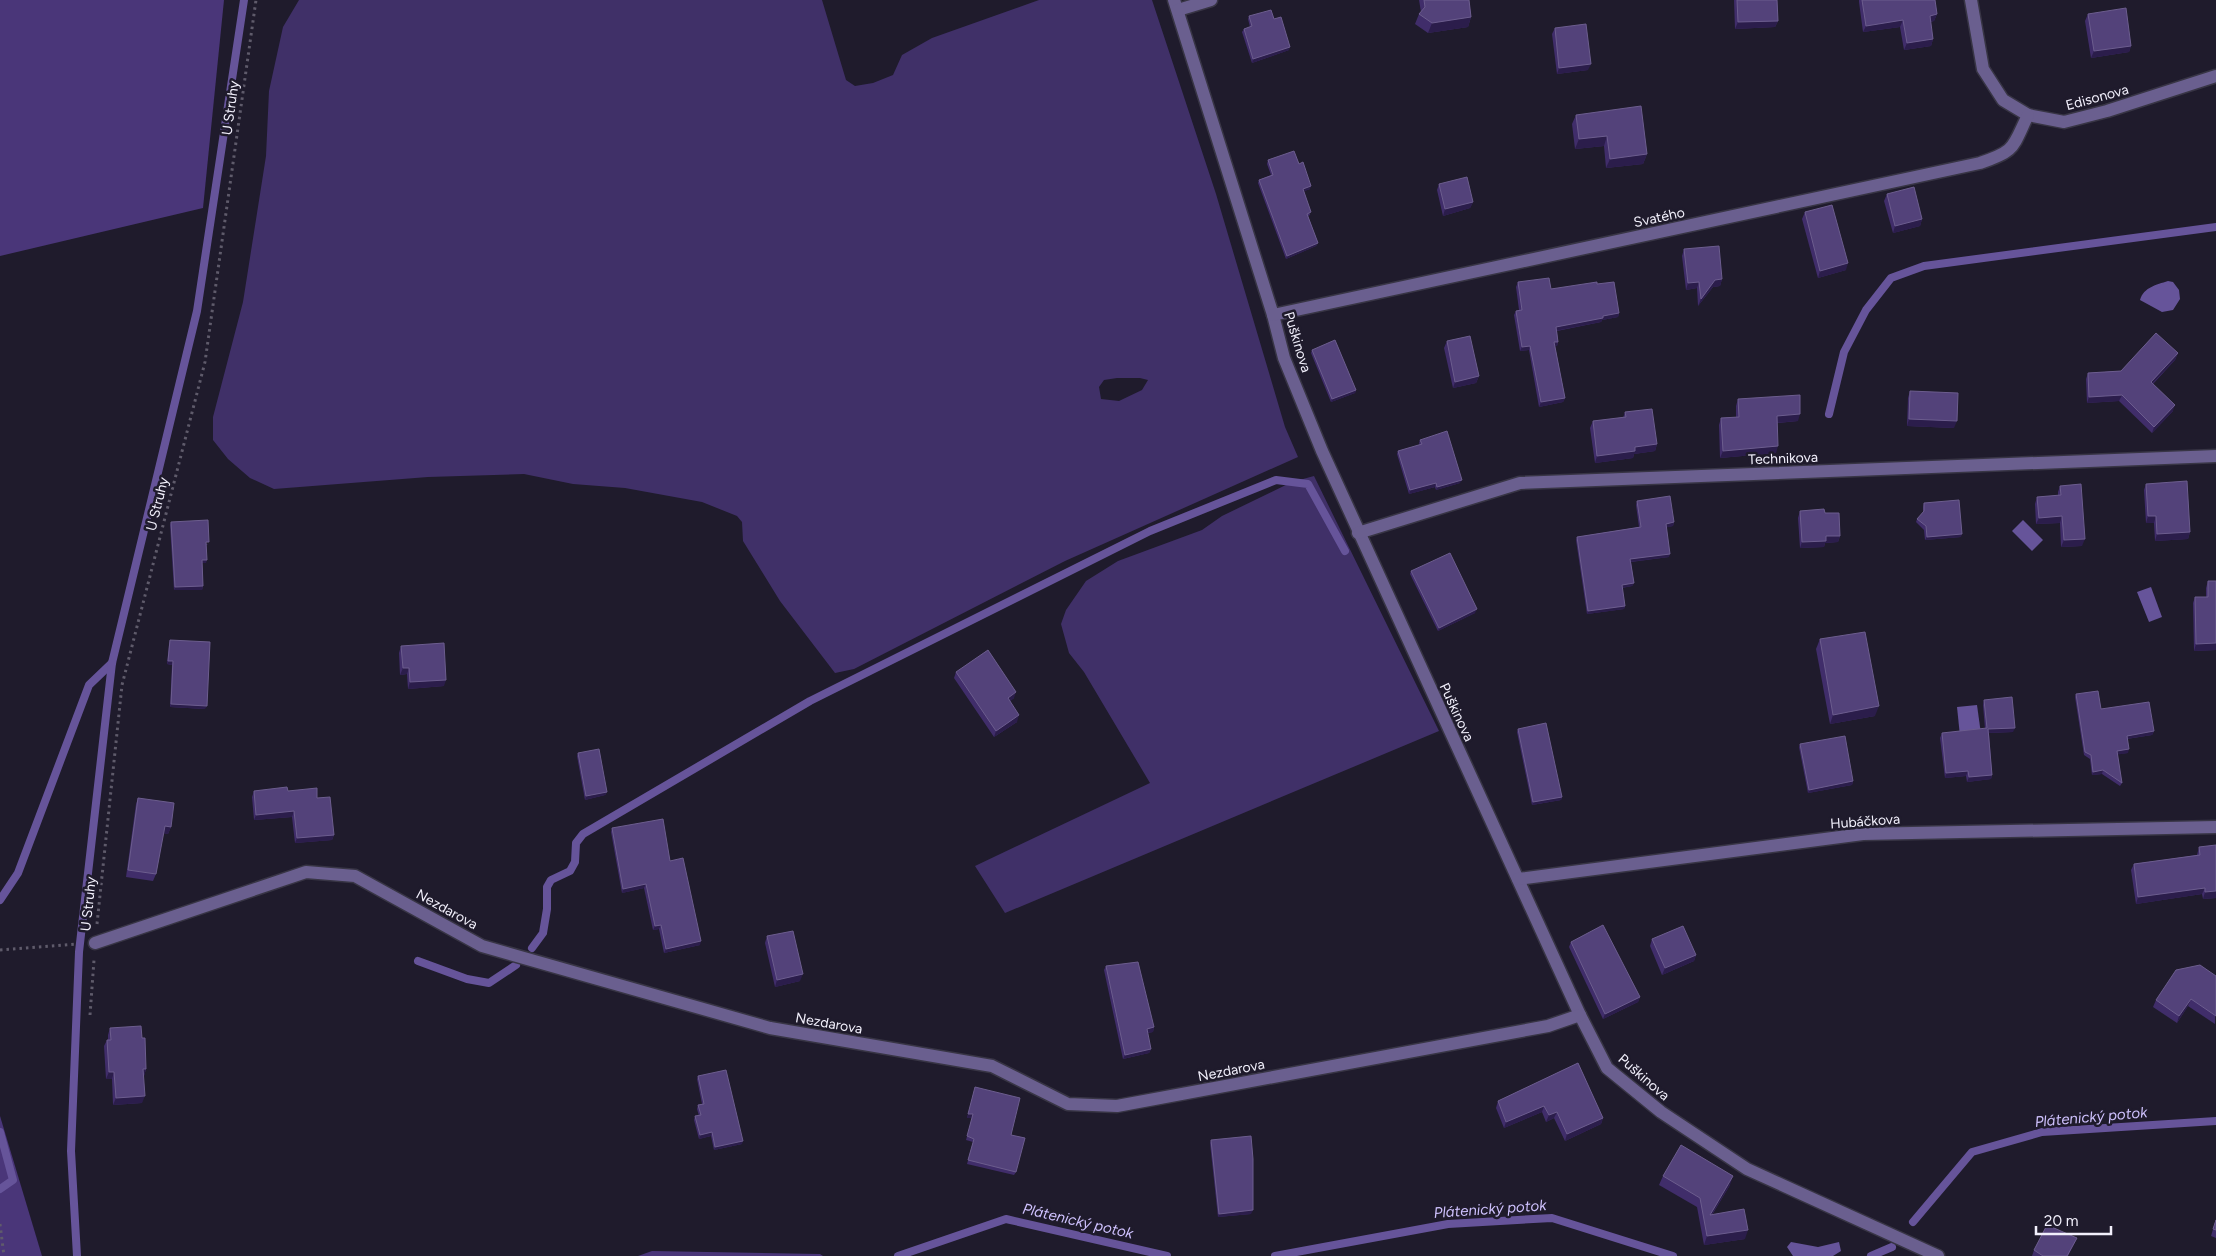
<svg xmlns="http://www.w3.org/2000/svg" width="2216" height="1256" viewBox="0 0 2216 1256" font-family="Figtree,sans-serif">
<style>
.green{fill:#403068;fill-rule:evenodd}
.forest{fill:#4a3679}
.water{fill:#66549a}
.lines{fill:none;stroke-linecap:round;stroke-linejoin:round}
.stream{stroke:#66549a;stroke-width:8}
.street-casing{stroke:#383545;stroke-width:15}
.path{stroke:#5f5b6b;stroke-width:3;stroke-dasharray:2.5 4;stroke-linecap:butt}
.street{stroke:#6a5f8f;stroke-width:12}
.wall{fill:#402d6a}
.shaded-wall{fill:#2b1d4b}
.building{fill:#53427a;stroke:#6c5d8e}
.labels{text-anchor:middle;stroke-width:5;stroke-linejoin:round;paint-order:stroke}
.street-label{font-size:14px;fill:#f2f0fc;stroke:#1f1b2c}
.water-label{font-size:15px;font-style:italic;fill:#cec1fd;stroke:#1f1b2c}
</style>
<rect width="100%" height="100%" fill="#1f1b2c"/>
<g class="green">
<path d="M299,0H822L846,80L855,86L873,83L893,75L902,55L932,38L1039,0H1152L1216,194L1285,427L1298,457L1065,561L854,669L835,673L780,601L743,541L742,522L737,516L702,502L625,488L573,484L524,474L428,477L274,489L250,478L228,459L213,440V417L243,302L266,156L269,91L283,27ZM1117,378H1140L1148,380L1142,390L1119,401L1101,399L1099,387L1104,380Z"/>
<path d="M1314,476L1439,731L1005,913L975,866L1150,783L1084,672L1069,653L1061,624L1066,610L1086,581L1118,561L1202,530L1222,516L1292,482Z"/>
</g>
<g class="forest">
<path d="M0,0H224L203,208L0,256Z"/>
<path d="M0,1116L42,1256H0Z"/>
<path d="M652,1251L820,1254L823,1256H638Z"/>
</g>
<g class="water">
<path d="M2168,281L2173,282L2179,290L2180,299L2173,310L2162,312L2140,300C2144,287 2156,285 2168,281Z"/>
<path d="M2023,520L2043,540L2032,551L2012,531Z"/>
<path d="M2151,587L2162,617L2149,622L2137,592Z"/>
<path d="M1977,705L1981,734L1960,736L1957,707Z"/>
<path d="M1791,1242L1818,1247L1839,1242L1841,1251L1833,1256H1793L1787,1247Z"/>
</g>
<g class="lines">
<g class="stream">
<path d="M1829,414L1844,352L1866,310L1891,278L1924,266L2216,227"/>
<path d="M0,900L18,873L89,685L112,663"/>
<path d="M532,948L543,933L547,909V887L551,880L570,871L575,862L576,843L583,834L810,701L1150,531L1276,480L1308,484L1345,551"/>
<path d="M418,961L467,979L489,983L516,965"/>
<path d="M0,1132L13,1180L0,1189"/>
<path d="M1913,1222L1972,1152L2042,1132L2216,1121"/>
<path d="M77,1256L71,1151L79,952L112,663L197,311L244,0"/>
<path d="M898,1256L1006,1219L1167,1256"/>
<path d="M1275,1256L1448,1224L1552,1218L1673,1256"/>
<path d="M1871,1256L1892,1247"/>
</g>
<defs>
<g id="street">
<path d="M1174,0L1273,315L1284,358L1322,451L1580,1015L1607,1068L1661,1112L1747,1169L1938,1256"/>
<path d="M1971,0L1983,69L2003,100L2028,115L2064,122L2107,111L2216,76"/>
<path d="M1178,10L1211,0"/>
<path d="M1273,315L1980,163C2016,151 2012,148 2028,115"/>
<path d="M1358,533L1520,483L2216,456"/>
<path d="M1518,879L1863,834L2216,827"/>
<path d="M95,943L306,872L355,876L482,946L770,1028L992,1066L1068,1104L1117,1106L1548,1026L1580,1015"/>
</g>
</defs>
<use href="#street" class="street-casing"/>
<g class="path">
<path d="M97,924L122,685L205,362L256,0"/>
<path d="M0,950L77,944"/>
<path d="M90,1015L94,960"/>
<path d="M0,1224L4,1256"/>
</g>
<use href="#street" class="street"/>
</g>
<g class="wall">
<path d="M1419,0H1469L1471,17L1468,27L1428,33L1415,24L1419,14L1421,12Z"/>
<path d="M1734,0H1777L1778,21L1775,27L1735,29Z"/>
<path d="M1859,0H1935L1937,14L1934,21L1930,22L1933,39L1931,46L1904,50L1900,27L1863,32L1859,2Z"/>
<path d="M2088,14L2131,46L2129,52L2091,58L2085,21Z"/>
<path d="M1249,16L1289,50L1252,63L1242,32L1244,29L1250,27L1248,19Z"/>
<path d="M1555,28L1588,70L1557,74L1552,34Z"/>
<path d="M1576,115L1647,154L1643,164L1606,168L1604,146L1575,149L1572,124Z"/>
<path d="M1268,160L1299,164L1310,189L1304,191L1310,215L1308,216L1318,243L1316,246L1286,259L1258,183L1259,180L1271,175L1267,164Z"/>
<path d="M1439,184L1473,202L1470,208L1443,216L1437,190Z"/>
<path d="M1887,194L1922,219L1920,226L1893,233L1884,201Z"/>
<path d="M1805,212L1846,270L1818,278L1802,219Z"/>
<path d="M1684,249L1722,279L1720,286L1713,287L1698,306L1697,288L1686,290L1682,256Z"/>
<path d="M1518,282L1551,289L1597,284L1619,313L1618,317L1602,320L1601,322L1557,331L1558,342L1557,346H1555L1565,398L1563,402L1539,407L1529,350L1520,351L1514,315L1516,311L1519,310L1516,287Z"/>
<path d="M1447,341L1479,376L1476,383L1453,388L1444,348Z"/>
<path d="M1312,350L1356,390L1355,393L1331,402L1311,353Z"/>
<path d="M2178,353L2175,360L2153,384L2173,411L2152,433L2119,401L2087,403L2086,379L2088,373L2121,371Z"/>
<path d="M1910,391L1954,428L1907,426L1908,398Z"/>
<path d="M1738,399L1798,421L1777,423L1776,453L1720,458L1719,425L1721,418L1736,417V406Z"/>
<path d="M1625,412L1657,444L1655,451L1634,454L1633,458L1595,463L1590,428L1593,421L1623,418Z"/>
<path d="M1420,440L1460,483L1436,490L1435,487L1409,494L1397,454L1398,451L1420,445L1419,443Z"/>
<path d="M2146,484L2190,532L2188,539L2155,541L2154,523H2146L2144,490Z"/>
<path d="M2060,486L2082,546L2061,547L2060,523L2036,524L2035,504L2037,497L2058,496V492Z"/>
<path d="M1637,501L1674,522L1673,526L1666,527L1669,557L1631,562L1634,583L1632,586L1622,588L1625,606L1624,609L1587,614L1576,540L1577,537L1639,527L1636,505Z"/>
<path d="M1924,503L1961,537L1925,540L1924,530L1916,522L1917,519L1923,513V507Z"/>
<path d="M1800,511L1825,513L1840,536L1838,542L1825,543L1824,547L1800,548L1798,518Z"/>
<path d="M171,522L208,545H206V563H202L203,586L202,590H174L170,525Z"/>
<path d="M1411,571L1475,613L1438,631L1410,574Z"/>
<path d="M2208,581H2216V650L2194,651L2193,603L2195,597H2206V588Z"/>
<path d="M1820,639L1875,716L1830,724L1816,649Z"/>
<path d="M170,640L205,709L170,707L172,665L167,664L169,644Z"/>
<path d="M401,646L444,686L408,689L407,674L400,675L399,653Z"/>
<path d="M956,672L1014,698L1010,701L1017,722L994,737L954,678Z"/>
<path d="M2076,694L2101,709L2154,731L2152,735L2127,739L2128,753L2117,754L2122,783L2120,786L2102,774L2092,775L2090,759L2084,755L2075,697Z"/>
<path d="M1984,700L2013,732L1989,733L1992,775L1991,779L1967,782L1966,776L1945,778L1940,738L1942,733L1985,729L1983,705Z"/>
<path d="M1518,729L1562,797L1561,800L1532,805L1517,732Z"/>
<path d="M1800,744L1853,781L1852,785L1808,793L1799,747Z"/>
<path d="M578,753L607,792L605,795L585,800L577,756Z"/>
<path d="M254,791H288L317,798L334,835L332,840L295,843L292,817L254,820L252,797Z"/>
<path d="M138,798L171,827L168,834L163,833L156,874L153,881L126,877L136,804Z"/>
<path d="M612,828L670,861L700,945L664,953L659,929L653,930L644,888L622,893L611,832Z"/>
<path d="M2199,847L2216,898L2203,899L2202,894L2136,904L2131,870L2134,864L2197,855Z"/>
<path d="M767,936L800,981L775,987L765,943Z"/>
<path d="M1652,939L1696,955L1694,961L1662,975L1650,946Z"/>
<path d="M1571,942L1640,997L1638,1002L1603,1019L1569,947Z"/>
<path d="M1106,966L1154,1027L1153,1032L1147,1033L1151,1049L1149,1053L1123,1059L1104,970Z"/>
<path d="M2216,976L2215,1024L2188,1006L2177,1023L2153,1007L2156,1000Z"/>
<path d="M110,1028L142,1038L146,1069L144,1076L142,1103L113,1105L112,1079H106L104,1046L107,1040H108V1035Z"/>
<path d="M1578,1063L1603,1118L1601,1124L1565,1141L1554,1118L1546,1122L1542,1112L1504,1128L1496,1108L1498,1101Z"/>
<path d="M698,1076L742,1144L714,1150L711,1136L699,1139L694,1120L695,1116H699L697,1109L698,1105L702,1104L697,1079Z"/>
<path d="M974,1091L1011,1135L1016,1172L1014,1175L967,1164L973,1142L966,1140L972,1118H967Z"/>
<path d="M1211,1140L1251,1214L1218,1217L1210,1143Z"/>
<path d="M1663,1176L1730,1185L1712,1215L1745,1239L1704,1245L1697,1207L1659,1185Z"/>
<path d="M2216,1219V1238L2211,1236Z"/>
<path d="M2077,1238L2068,1256H2032L2034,1250Z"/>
</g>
<g class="shaded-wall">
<path d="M1937,14L1934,21L1927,22L1930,16Z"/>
<path d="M1471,17L1468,27L1428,33L1432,23Z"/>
<path d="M1903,20L1900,27L1863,32L1866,26Z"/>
<path d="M1778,21L1775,27L1735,29L1738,22Z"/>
<path d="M1933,39L1931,46L1904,50L1907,43Z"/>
<path d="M2131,46L2129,52L2091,58L2094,51Z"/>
<path d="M1290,47L1289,50L1252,63L1253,59Z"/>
<path d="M1591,64L1588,70L1557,74L1559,68Z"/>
<path d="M1607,136L1604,146L1575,149L1579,139Z"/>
<path d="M1647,154L1643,164L1606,168L1610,159Z"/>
<path d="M1311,186L1310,189L1302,192L1303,189Z"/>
<path d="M1473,202L1470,208L1443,216L1445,209Z"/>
<path d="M1922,219L1920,226L1893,233L1895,226Z"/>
<path d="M1318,243L1316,246L1286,259L1287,256Z"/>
<path d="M1848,263L1846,270L1818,278L1820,271Z"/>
<path d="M1722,279L1720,286L1713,287L1698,306L1701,299L1715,280Z"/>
<path d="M1699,282L1697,288L1686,290L1688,283Z"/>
<path d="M1619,313L1618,317L1602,320L1601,322L1555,331L1556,327L1603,316Z"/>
<path d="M1554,342H1558L1557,346L1552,347Z"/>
<path d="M1530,346L1529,350L1520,351L1522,347Z"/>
<path d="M2178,353L2175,360L2148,388L2151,382Z"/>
<path d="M1479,376L1476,383L1453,388L1455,382Z"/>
<path d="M1356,390L1355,393L1331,402L1332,399Z"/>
<path d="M2122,395L2119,401L2087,403L2089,397Z"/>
<path d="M1565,398L1563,402L1539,407L1541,402Z"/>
<path d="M2175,405L2173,411L2152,433L2154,427Z"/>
<path d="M1800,414L1798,421L1774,423L1777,416Z"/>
<path d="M1909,419L1957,421L1954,428L1907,426Z"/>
<path d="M1657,444L1655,451L1634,454L1633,458L1595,463L1597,456L1635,447Z"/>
<path d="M1778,446L1776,453L1720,458L1723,451Z"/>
<path d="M1462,480L1460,483L1436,490L1437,487Z"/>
<path d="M1436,483L1435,487L1409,494L1410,490Z"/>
<path d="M2062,516L2060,523L2036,524L2039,518Z"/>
<path d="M2148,516H2156L2154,523H2146Z"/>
<path d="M1674,522L1673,526L1665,528L1666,524Z"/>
<path d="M2190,532L2188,539L2155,541L2157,534Z"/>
<path d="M1962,534L1961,537L1925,540L1927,537Z"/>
<path d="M1826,536H1840L1838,542L1825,543L1824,547L1800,548L1802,542Z"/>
<path d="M2085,539L2082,546L2061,547L2064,540Z"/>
<path d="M1670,554L1669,557L1629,562L1630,559Z"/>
<path d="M202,560H207L206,563H201Z"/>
<path d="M1634,583L1632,586L1621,588L1622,585Z"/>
<path d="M203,586L202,590H174L175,587Z"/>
<path d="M1625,606L1624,609L1587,614L1588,611Z"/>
<path d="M1477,609L1475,613L1438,631L1439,628Z"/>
<path d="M2216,643V650L2194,651L2196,644Z"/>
<path d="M168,661H173L172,665L167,664Z"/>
<path d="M403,668H409L407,674L400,675Z"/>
<path d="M446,680L444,686L408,689L410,682Z"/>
<path d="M1016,692L1014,698L1005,705L1008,698Z"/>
<path d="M171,704L207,706L205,709L170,707Z"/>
<path d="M1879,706L1875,716L1830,724L1833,715Z"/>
<path d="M1019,715L1017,722L994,737L996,731Z"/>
<path d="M2015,728L2013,732L1987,733L1988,729Z"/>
<path d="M2154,731L2152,735L2126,739L2127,736Z"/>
<path d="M2129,749L2128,753L2115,755L2117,751Z"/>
<path d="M2103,770L2102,774L2092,775L2093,772Z"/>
<path d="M1968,771L1966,776L1945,778L1946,773Z"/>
<path d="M1992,775L1991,779L1967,782L1969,777Z"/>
<path d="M1853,781L1852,785L1808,793L1809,790Z"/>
<path d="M607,792L605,795L585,800L586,796Z"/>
<path d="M1562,797L1561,800L1532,805L1533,802Z"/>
<path d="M294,811L292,817L254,820L256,815Z"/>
<path d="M165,826L171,827L168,834L162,833Z"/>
<path d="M334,835L332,840L295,843L297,838Z"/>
<path d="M646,884L644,888L622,893L623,889Z"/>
<path d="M2205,888L2202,894L2136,904L2138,897Z"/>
<path d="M2216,891V898L2203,899L2205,892Z"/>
<path d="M661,925L659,929L653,930L655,926Z"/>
<path d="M701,941L700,945L664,953L666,949Z"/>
<path d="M1696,955L1694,961L1662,975L1665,968Z"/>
<path d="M803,974L800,981L775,987L777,980Z"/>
<path d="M1640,997L1638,1002L1603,1019L1605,1014Z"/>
<path d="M2191,999L2188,1006L2177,1023L2179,1016Z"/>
<path d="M1154,1027L1153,1032L1145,1033L1147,1029Z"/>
<path d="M1151,1049L1149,1053L1123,1059L1125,1055Z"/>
<path d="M143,1069H146L144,1076Z"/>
<path d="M109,1072H114L112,1079H106Z"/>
<path d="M145,1096L142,1103L113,1105L116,1098Z"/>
<path d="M1544,1106L1542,1112L1504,1128L1506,1122Z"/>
<path d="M1557,1112L1554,1118L1546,1122L1549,1115Z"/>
<path d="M968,1114H973L972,1118H967Z"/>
<path d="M1603,1118L1601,1124L1565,1141L1567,1134Z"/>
<path d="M712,1132L711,1136L699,1139L700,1135Z"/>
<path d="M743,1141L742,1144L714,1150L715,1147Z"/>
<path d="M1733,1176L1730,1185L1706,1224L1710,1215Z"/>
<path d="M1253,1210L1251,1214L1218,1217L1219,1214Z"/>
<path d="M1748,1230L1745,1239L1704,1245L1707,1236Z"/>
</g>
<g class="building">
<path d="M1424,0H1469L1471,17L1432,23L1419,14L1425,7Z"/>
<path d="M1737,0H1777L1778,21L1738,22Z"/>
<path d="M1862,0H1935L1937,14L1930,16L1933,39L1907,43L1903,20L1866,26Z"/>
<path d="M2126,8L2131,46L2094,51L2088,14Z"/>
<path d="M1271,10L1274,19L1281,17L1290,47L1253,59L1244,29L1252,26L1249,16Z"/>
<path d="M1586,24L1591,64L1559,68L1555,28Z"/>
<path d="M1641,106L1647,154L1610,159L1607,136L1579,139L1576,115Z"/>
<path d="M1294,151L1299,164L1303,162L1311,186L1303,189L1311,212L1307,214L1318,243L1287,256L1259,180L1273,175L1268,160Z"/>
<path d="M1467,177L1473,202L1445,209L1439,184Z"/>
<path d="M1914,187L1922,219L1895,226L1887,194Z"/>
<path d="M1832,205L1848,263L1820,271L1805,212Z"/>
<path d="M1719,246L1722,279L1715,280L1701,299L1699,282L1688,283L1684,249Z"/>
<path d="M1549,278L1551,289L1597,282V284L1614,282L1619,313L1603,316V318L1556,327L1558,342H1554L1565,398L1541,402L1530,346L1522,347L1516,311L1522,310L1518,282Z"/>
<path d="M2156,333L2178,353L2151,382L2175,405L2154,427L2122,395L2089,397L2088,373L2121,371Z"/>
<path d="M1470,336L1479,376L1455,382L1447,341Z"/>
<path d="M1335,340L1356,390L1332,399L1312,350Z"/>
<path d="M1910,391L1958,393L1957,421L1909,419Z"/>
<path d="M1800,395V414L1777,416L1778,446L1723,451L1721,418L1739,417L1738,399Z"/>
<path d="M1652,409L1657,444L1635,447V451L1597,456L1593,421L1626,417L1625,412Z"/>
<path d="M1447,431L1462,480L1437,487L1436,483L1410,490L1398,451L1422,444L1420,440Z"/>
<path d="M2187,481L2190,532L2157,534L2156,516H2148L2146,484Z"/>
<path d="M2081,484L2085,539L2064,540L2062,516L2039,518L2037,497L2061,495L2060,486Z"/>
<path d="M1670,496L1674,522L1666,524L1670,554L1630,559L1634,583L1622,585L1625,606L1588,611L1577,537L1641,527L1637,501Z"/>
<path d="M1959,500L1962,534L1927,537L1926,526L1917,519L1924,511V503Z"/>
<path d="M1824,509L1825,513H1839L1840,536H1826V541L1802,542L1800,511Z"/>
<path d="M208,520L209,542H206L207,560H202L203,586L175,587L171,522Z"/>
<path d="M1450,553L1477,609L1439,628L1411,571Z"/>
<path d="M2208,581H2216V643L2196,644L2195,597H2208Z"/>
<path d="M1865,632L1879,706L1833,715L1820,639Z"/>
<path d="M170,640L210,642L207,706L171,704L173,661H168Z"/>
<path d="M444,643L446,680L410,682L409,668H403L401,646Z"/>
<path d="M988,650L1016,692L1008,698L1019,715L996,731L956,672Z"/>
<path d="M2098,691L2101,709L2149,702L2154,731L2127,736L2129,749L2117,751L2122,783L2103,770L2093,772L2091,755L2085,752L2076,694Z"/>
<path d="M2012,697L2015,728L1988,729L1992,775L1969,777L1968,771L1946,773L1942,733L1987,728L1984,700Z"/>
<path d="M1546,723L1562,797L1533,802L1518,729Z"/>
<path d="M1845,736L1853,781L1809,790L1800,744Z"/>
<path d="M599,749L607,792L586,796L578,753Z"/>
<path d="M287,787L288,791L317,788V798L330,797L334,835L297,838L294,811L256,815L254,791Z"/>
<path d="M138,798L174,803L171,827L165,826L156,874L128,870Z"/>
<path d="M663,819L670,861L683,858L701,941L666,949L661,925L655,926L646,884L623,889L612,828Z"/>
<path d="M2216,845V891L2205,892V888L2138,897L2134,864L2200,855L2199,847Z"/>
<path d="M1603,925L1640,997L1605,1014L1571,942Z"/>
<path d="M1683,926L1696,955L1665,968L1652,939Z"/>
<path d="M793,931L803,974L777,980L767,936Z"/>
<path d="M1138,962L1154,1027L1147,1029L1151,1049L1125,1055L1106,966Z"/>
<path d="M2200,965L2216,976V1016L2191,999L2179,1016L2156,1000L2176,970Z"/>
<path d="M141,1026L142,1038H145L146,1069H143L145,1096L116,1098L114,1072H109L107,1040H111L110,1028Z"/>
<path d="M1578,1063L1603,1118L1567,1134L1557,1112L1549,1115L1544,1106L1506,1122L1498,1101Z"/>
<path d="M726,1070L743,1141L715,1147L712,1132L700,1135L695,1116L701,1115L698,1105L704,1104L698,1076Z"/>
<path d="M975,1087L1020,1098L1011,1135L1025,1138L1016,1172L968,1160L974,1139L967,1136L973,1114H968Z"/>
<path d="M1251,1136L1253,1159V1210L1219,1214L1211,1140Z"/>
<path d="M1681,1145L1733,1176L1710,1215L1744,1209L1748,1230L1707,1236L1700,1198L1663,1176Z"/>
<path d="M2216,1220V1230L2213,1229Z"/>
<path d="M2047,1225L2077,1238L2067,1256H2043L2034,1250Z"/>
</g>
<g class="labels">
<g class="street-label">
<text transform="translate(2097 97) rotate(-15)" y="5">Edisonova</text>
<text transform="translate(230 108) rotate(-82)" y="5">U Struhy</text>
<text transform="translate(1659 217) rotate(-12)" y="5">Svatého</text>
<text transform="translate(1298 342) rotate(73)" y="5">Puškinova</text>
<text transform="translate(1783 458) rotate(-2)" y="5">Technikova</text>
<text transform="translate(157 504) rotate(-76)" y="5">U Struhy</text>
<text transform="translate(1457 712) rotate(65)" y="5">Puškinova</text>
<text transform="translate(1865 821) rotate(-4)" y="5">Hubáčkova</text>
<text transform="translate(88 904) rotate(-84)" y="5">U Struhy</text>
<text transform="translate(447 909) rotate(29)" y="5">Nezdarova</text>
<text transform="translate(829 1023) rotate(10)" y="5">Nezdarova</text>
<text transform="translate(1231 1070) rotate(-11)" y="5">Nezdarova</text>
<text transform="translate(1644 1077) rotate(41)" y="5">Puškinova</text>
</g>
<g class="water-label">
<text transform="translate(2091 1117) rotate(-5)" y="5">Plátenický potok</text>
<text transform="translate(1490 1209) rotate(-4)" y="5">Plátenický potok</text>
<text transform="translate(1078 1221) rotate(13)" y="5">Plátenický potok</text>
</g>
</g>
<path d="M2036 1226v8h75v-8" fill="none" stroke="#f2f0fc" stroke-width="2.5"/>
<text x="2044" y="1226" font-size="15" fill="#f2f0fc" stroke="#1f1b2c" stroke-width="4" paint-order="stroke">20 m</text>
</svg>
